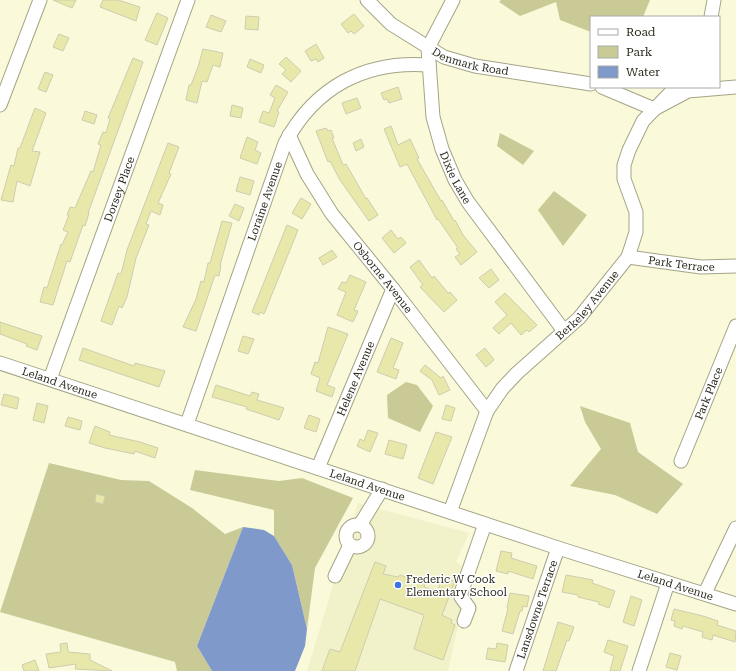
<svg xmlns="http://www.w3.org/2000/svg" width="736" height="671" viewBox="0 0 736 671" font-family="'Roboto Serif',serif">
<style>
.built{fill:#f1f1ca}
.green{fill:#caca97}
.water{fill:#7f99cb}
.building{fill:#e9e8ab;stroke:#cdcdaf}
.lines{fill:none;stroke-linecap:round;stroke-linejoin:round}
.minor-casing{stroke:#a4a486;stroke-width:15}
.minor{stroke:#fff;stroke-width:13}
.poi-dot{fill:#3e73e3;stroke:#fff;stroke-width:1.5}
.labels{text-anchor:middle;stroke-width:3;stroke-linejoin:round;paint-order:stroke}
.street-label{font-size:11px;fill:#2a2a1e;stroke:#fff}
.poi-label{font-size:11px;fill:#2a2a1e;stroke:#fff;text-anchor:start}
</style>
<rect width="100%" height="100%" fill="#fafadb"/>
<path class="built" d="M358,503L469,533L456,562L463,566V604L448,671H307Z"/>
<g class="green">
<path d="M501,0H650L643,17H591V32L560,20L556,2L520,16L499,2Z"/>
<path d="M500,133L534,151L523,165L497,146Z"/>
<path d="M554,191L587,215L563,246L538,210Z"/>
<path d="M406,382L417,385L433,406L420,432L388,418L387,395Z"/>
<path d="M580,406L630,423L638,452L683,484L657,514L615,495L570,486L601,449L585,422Z"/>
<path d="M49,463L121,480L149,481L192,508L225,534L243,527L197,646L212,671H177L175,662L0,612Z"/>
<path d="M195,470L279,481L302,478L353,498L315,568L307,629L292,565L274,536V510L190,490Z"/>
</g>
<path class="water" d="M243,527L264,530L274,536L292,565L307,629L305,646L295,671H212L197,646Z"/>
<g class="building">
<path d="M53,0H76L72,8Z"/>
<path d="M103,0H118L140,7L136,21L100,7Z"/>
<path d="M157,13L168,18L157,45L145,40Z"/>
<path d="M354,14L364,26L354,34L351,31L348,33L341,24Z"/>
<path d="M211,15L226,21L221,32L206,27Z"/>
<path d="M246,16L259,17L258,30L245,29Z"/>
<path d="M59,34L69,38L63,51L53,47Z"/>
<path d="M316,44L324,58L318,62L316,59L311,61L305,51Z"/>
<path d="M203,49L223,53L220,67L213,65L207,82L202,81L197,103L186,100L189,85H191L198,67Z"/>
<path d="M286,57L301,71L291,82L282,74L286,70L279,64Z"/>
<path d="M133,58L143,62L88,213H89L85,226L83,225L70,262L67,261L53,305L40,302L44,287L47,288L61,244L62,245L68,232L63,230L69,215H67L70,207L75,208L91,171L93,172L101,145L98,144L103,132L106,133L110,119L108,118Z"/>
<path d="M250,59L264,65L261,73L247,67Z"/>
<path d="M45,72L53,75L46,92L38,89Z"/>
<path d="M276,85L288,92L277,111L279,112L274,127L259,122L263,111L269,113L275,98L270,95Z"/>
<path d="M398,87L402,99L389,103L387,99L384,100L381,93Z"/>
<path d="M357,98L361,108L346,114L342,103Z"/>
<path d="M232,105L243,108L241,118L230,116Z"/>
<path d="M35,108L46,113L32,151L40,152L30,186L17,181L13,202L1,200L11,165L14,166L18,148H20Z"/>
<path d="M85,111L97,115L94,124L82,120Z"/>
<path d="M391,126L398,145L410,139L419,158L417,159L441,201L442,200L454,221L455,220L463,235L477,252L461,265L455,257L460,254L456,249L458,248L438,219L437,220L407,164L400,167L384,129Z"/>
<path d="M326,128L328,131L331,130L334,138H332L343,165L346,164L366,199L367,198L378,215L369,221L340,180L330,161L328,162L316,131Z"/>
<path d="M247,137L258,142L255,150L261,153L257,164L240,158Z"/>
<path d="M361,139L364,147L356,151L353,143Z"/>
<path d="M168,143L179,147L169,173L171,174L158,203L163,205L160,215L151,211L146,224L149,225L136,258L127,297L122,308L119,306L112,325L101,321L118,273L121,274L127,250Z"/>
<path d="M240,177L254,181L250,195L236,191Z"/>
<path d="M301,198L311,204L302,219L292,213Z"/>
<path d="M235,204L244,208L239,221L229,216Z"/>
<path d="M222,221L232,223L220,265H221L219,276L215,275L196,331L183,327L196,299L201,281L204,282L208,263H210Z"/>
<path d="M287,225L298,230L264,314L260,312L259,315L252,312Z"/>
<path d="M391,230L398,239L401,237L406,243L394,253L382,238Z"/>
<path d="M332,250L337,257L323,265L319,258Z"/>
<path d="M419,260L432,278L434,276L448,293L450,292L457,300L444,312L420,287L423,285L410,267Z"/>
<path d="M491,269L499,280L489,288L479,278Z"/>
<path d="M350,275L366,282L354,310L358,311L353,322L337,315L346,292L338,289L342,282L346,283Z"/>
<path d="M505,293L537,325L529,332L527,330L521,335L511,323L499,334L493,328L507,315L495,302Z"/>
<path d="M0,322L42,336L37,350L26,346L27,344L0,334Z"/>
<path d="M328,327L348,334L327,385L335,388L332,397L316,391L320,378L311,374L315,362L318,363Z"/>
<path d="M243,336L254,339L248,354L238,351Z"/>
<path d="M391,338L403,343L393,368L399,370L396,379L377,372Z"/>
<path d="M83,348L134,366L135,363L165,371L159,387L79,360Z"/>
<path d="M485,348L494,360L486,367L476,355Z"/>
<path d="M425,365L441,378L443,376L450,390L439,395L432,380L420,371Z"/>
<path d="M216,385L250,396L252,392L259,394L257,400L284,408L279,420L246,409L247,407L212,397Z"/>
<path d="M4,394L19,398L17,409L1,405Z"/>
<path d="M37,403L48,406L44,423L33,420Z"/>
<path d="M446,405L455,408L451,421L442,419Z"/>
<path d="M309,415L320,419L316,432L304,428Z"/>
<path d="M68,417L82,421L80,430L65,426Z"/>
<path d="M95,426L110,432L109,435L140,442L158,448L155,458L135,451L134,454L105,448L89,443Z"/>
<path d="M368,430L378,433L370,452L357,446L360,439L364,441Z"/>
<path d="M436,432L452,437L433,484L418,478Z"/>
<path d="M389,440L407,445L403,459L385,454Z"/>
<path d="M96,494L105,496L103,504L95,502Z"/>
<path d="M501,551L512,553L511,558L537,566L533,579L508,571V574L496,571Z"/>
<path d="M375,562L386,566L383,574L398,577L400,575L425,584L424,587L438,592L441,579L455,581L442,615L452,620L451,623L455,625L443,660L414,649L424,615L380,599L355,671H322L330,649L340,652Z"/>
<path d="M566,575L593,580L592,583L615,591L609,608L598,604L599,602L578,597V595L562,592Z"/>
<path d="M510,593L529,596L527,607L523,606L522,611H520L513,634L502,631L508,609L507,608Z"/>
<path d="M631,596L642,600L634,626L623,622Z"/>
<path d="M674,609L703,616L718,621L717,625L736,631L735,642L713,635L712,640L702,637L703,632L683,626L682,629L674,626L675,621L671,620Z"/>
<path d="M558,622L574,627L569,641L567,640L556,671H543Z"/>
<path d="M608,640L628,646L620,671H610L614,656L604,652Z"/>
<path d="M67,643L68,652L90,654V660L112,671L75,669L76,664L49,668L46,654L61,652L60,644Z"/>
<path d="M497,643L508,645L505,662L486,659L488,648L496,649Z"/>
<path d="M670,653L681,656L677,670L666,667Z"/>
<path d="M35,660L39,671H24L22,665Z"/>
</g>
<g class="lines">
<defs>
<g id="minor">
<path id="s1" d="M367,0L391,24L444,57L475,66L591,84"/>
<path id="s2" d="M453,0L428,48L433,117L442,149L455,180L468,202L564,331"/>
<path d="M711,17L714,0"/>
<path d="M602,87L654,109L688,91L736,87"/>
<path d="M0,105L40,0"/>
<path id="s3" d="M289,135L307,174L332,214L393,289L487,411"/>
<path id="s4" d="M628,257L701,267L736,266"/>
<path id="s5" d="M0,363L558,548L736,604"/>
<path id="s6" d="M50,379L188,0"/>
<path id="s7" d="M187,424L285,143C315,87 365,60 429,65"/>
<path id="s8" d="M681,461L736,326"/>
<path id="s9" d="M318,468L393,289"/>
<path id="s10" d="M450,512L487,411L502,389L517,373L579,318L628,257L636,232V212L624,179V165L629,150L643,121L676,87"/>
<circle cx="357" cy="536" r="11"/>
<path d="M360,525L382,489"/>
<path d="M335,576L350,545"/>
<path d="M705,593L736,528"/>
<path d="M464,621L469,608L461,597V593L485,524"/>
<path id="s11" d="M516,671L558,548"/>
<path d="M639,671L668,583"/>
</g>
</defs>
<use href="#minor" class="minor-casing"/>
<use href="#minor" class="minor"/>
</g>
<circle class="poi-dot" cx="398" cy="585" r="4"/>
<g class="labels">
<g class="street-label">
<text dy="4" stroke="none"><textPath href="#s1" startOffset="123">Denmark Road</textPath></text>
<text dy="4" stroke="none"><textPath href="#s2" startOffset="188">Dixie Lane</textPath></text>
<text dy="4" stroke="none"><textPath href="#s6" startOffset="202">Dorsey Place</textPath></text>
<text dy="4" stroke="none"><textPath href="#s7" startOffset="236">Loraine Avenue</textPath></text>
<text dy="4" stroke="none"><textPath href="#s4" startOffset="54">Park Terrace</textPath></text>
<text dy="4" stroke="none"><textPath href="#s3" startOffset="171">Osborne Avenue</textPath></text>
<text dy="4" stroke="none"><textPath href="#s10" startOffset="254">Berkeley Avenue</textPath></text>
<text dy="4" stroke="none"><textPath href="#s9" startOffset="97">Helene Avenue</textPath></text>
<text dy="4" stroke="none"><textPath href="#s5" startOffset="63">Leland Avenue</textPath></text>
<text dy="4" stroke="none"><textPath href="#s8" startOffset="73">Park Place</textPath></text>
<text dy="4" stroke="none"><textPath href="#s5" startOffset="387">Leland Avenue</textPath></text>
<text dy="4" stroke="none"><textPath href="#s5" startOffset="711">Leland Avenue</textPath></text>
<text dy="4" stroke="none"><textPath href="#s11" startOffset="65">Lansdowne Terrace</textPath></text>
</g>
<g class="poi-label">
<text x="406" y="583">Frederic W Cook<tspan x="406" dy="13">Elementary School</tspan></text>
</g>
</g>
<rect x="590" y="16" width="130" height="72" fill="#ffffff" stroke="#aaaaa5"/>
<rect x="598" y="29" width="20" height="6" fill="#ffffff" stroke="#aaaaa5"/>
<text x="626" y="36" font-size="12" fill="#2a2a1e">Road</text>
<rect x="598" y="46" width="20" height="12" fill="#caca97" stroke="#aaaaa5"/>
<text x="626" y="56" font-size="12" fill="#2a2a1e">Park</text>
<rect x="598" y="66" width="20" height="12" fill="#7f99cb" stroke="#aaaaa5"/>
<text x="626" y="76" font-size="12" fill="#2a2a1e">Water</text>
</svg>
